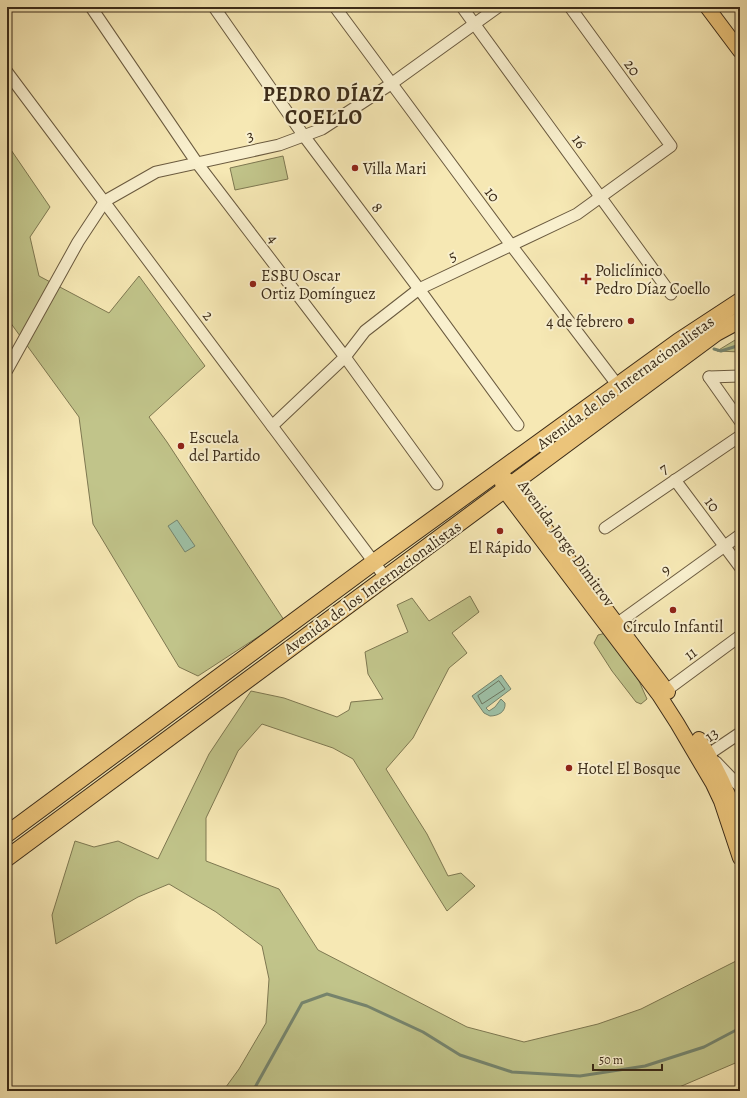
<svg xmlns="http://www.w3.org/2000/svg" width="747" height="1098" viewBox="0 0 747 1098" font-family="Alegreya,serif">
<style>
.green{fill:#c1c48a;stroke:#7e7851}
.water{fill:#9ec1a7;stroke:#76856e}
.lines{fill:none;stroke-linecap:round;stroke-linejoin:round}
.shore{stroke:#6c7660;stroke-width:1}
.stream{stroke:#76856e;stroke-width:3}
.minor-casing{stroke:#6a5a3f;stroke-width:13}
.major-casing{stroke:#3b2b18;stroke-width:16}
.highway-casing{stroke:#3b2b18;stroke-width:18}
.minor{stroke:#f9f0ce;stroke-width:11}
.major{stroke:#ebc47a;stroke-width:14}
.highway{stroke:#ebc47a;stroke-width:16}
.poi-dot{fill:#8f2418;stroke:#f9f0ce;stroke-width:1.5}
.labels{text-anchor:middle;stroke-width:4;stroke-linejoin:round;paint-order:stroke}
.street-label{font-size:16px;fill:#3b2b18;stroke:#f9f0ce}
.poi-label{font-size:16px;fill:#3b2b18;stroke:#f9f0ce;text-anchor:start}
.district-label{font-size:20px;font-weight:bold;letter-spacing:1px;fill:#3b2b18;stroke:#f9f0ce}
</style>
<rect width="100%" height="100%" fill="#f6e8b4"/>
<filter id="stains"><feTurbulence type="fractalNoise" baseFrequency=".005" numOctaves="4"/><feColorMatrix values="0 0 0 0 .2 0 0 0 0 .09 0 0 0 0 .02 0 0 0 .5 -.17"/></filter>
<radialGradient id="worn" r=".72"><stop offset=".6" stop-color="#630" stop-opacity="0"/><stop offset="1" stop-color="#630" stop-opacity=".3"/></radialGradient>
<g class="green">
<path d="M7,144L50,207L30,237L39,276L109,313L139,276L205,366L149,417L167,442L284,620L198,676L179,667L93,524L79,417L7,318Z"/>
<path d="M283,156L288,179L235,190L230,168Z"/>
<path d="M740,337V352L717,351Z"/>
<path d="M470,596L479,612L452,633L467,653L449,668L413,738L386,769L427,834L448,876L461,873L475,886L447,911L353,759L333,748L262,724L238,751L206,818V861L279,889L318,950L467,1027L524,1042L598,1024L641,1009L740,959V1061L670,1091H223L239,1069L266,1023L269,979L262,946L216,912L169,884L138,897L56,944L52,915L75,841L94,847L118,841L158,859L209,754L251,691L284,698L337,717L349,710L351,702L383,699L368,674L365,652L408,632L397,605L412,598L429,621Z"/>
<path d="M606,633L639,681L647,699L641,704L636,702L612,671L594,643L598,635Z"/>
</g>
<g class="water">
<path d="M177,520L195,546L185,552L168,526Z"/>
<path d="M501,675L511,689L486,708L489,711L495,707L501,699L505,703C506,712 498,716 490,716L484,713L472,696Z"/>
</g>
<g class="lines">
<path class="shore" d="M499,681L505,689L482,704L478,696Z"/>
<g class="stream">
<path d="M714,349L721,351L740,345"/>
<path d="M253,1091L302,1003L327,994L367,1006L423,1032L460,1055L512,1072L580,1076L645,1066L704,1047L740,1028"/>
</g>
<defs>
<g id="minor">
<path d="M91,7L197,163L345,357L437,484"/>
<path d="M214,7L304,136L419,289L518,425"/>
<path d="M335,7L511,245L622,391"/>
<path d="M462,7L671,294"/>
<path d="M7,72L385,577"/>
<path d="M7,370L78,242L105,201L156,172L279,145L322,129L391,84L498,7"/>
<path d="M709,377L740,421"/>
<path d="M709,377L740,376"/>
<path d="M272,426L345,357L365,331L419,289L577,214L671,146L570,7"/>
<path d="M675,480L740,567"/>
<path d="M605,528L740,436"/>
<path d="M611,628L740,535"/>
<path d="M660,695L740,636"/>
<path d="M703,758L740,733"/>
<path d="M716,762L740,787"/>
</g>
<g id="major">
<path d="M707,7L740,51"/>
<path d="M499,473L504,490L659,695L677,723L713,784L721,801L740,858"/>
<path d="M505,478L512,484L668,692"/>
<path d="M699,739C717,767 730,795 740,827"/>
</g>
<g id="highway">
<path d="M7,834L374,562L679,341L740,301"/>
<path d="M7,858L716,333L740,320"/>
</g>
</defs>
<use href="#minor" class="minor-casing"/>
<use href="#major" class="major-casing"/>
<use href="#highway" class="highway-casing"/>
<use href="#minor" class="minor"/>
<use href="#major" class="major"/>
<use href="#highway" class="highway"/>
</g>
<g class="poi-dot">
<circle cx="355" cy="168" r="4"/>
<path d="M584 273h4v4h4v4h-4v4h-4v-4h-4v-4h4z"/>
<circle cx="253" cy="284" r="4"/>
<circle cx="631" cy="321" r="4"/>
<circle cx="181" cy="446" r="4"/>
<circle cx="500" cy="531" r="4"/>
<circle cx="673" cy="610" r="4"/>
<circle cx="569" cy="768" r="4"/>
</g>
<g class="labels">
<g class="street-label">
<text transform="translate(633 67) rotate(54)" y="6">20</text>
<text transform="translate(250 135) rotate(-13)" y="6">3</text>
<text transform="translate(580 141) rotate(54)" y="6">16</text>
<text transform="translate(493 194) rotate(53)" y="6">10</text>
<text transform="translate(378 207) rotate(53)" y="6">8</text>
<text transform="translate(274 238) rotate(53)" y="6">4</text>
<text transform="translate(452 255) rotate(-26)" y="6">5</text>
<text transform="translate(209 315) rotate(53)" y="6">2</text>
<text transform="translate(625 382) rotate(-36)" y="6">Avenida de los Internacionalistas</text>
<text transform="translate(663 468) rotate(-34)" y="6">7</text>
<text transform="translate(713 504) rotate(54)" y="6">10</text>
<text transform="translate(567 543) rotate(54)" y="6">Avenida Jorge Dimitrov</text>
<text transform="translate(665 569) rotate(-36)" y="6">9</text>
<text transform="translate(372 587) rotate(-36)" y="6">Avenida de los Internacionalistas</text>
<text transform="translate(690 653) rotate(-37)" y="6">11</text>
<text transform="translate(711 734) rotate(-35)" y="6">13</text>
</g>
<g class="poi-label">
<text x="363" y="174">Villa Mari</text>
<text x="595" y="276">Policlínico<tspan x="595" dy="18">Pedro Díaz Coello</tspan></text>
<text x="261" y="281">ESBU Oscar<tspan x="261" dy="18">Ortiz Domínguez</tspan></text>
<text x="623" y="327" text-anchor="end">4 de febrero</text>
<text x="189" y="443">Escuela<tspan x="189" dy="18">del Partido</tspan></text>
<text x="500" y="553" text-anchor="middle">El Rápido</text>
<text x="673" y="632" text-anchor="middle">Círculo Infantil</text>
<text x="577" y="774">Hotel El Bosque</text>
</g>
<g class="district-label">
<text x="324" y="101">PEDRO DÍAZ<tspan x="324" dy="23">COELLO</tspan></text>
</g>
</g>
<rect width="747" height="1098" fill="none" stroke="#f6e8b4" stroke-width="24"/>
<rect x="8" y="8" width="731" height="1082" fill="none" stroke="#3b2b18" stroke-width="2"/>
<rect x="12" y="12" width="723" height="1074" fill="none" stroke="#3b2b18"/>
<path d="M593 1064v6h69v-6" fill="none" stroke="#3b2b18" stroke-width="2"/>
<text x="599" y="1064" font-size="12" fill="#3b2b18" stroke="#f9f0ce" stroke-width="3" paint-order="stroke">50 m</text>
<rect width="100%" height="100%" filter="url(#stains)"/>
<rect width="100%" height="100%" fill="url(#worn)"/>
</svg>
